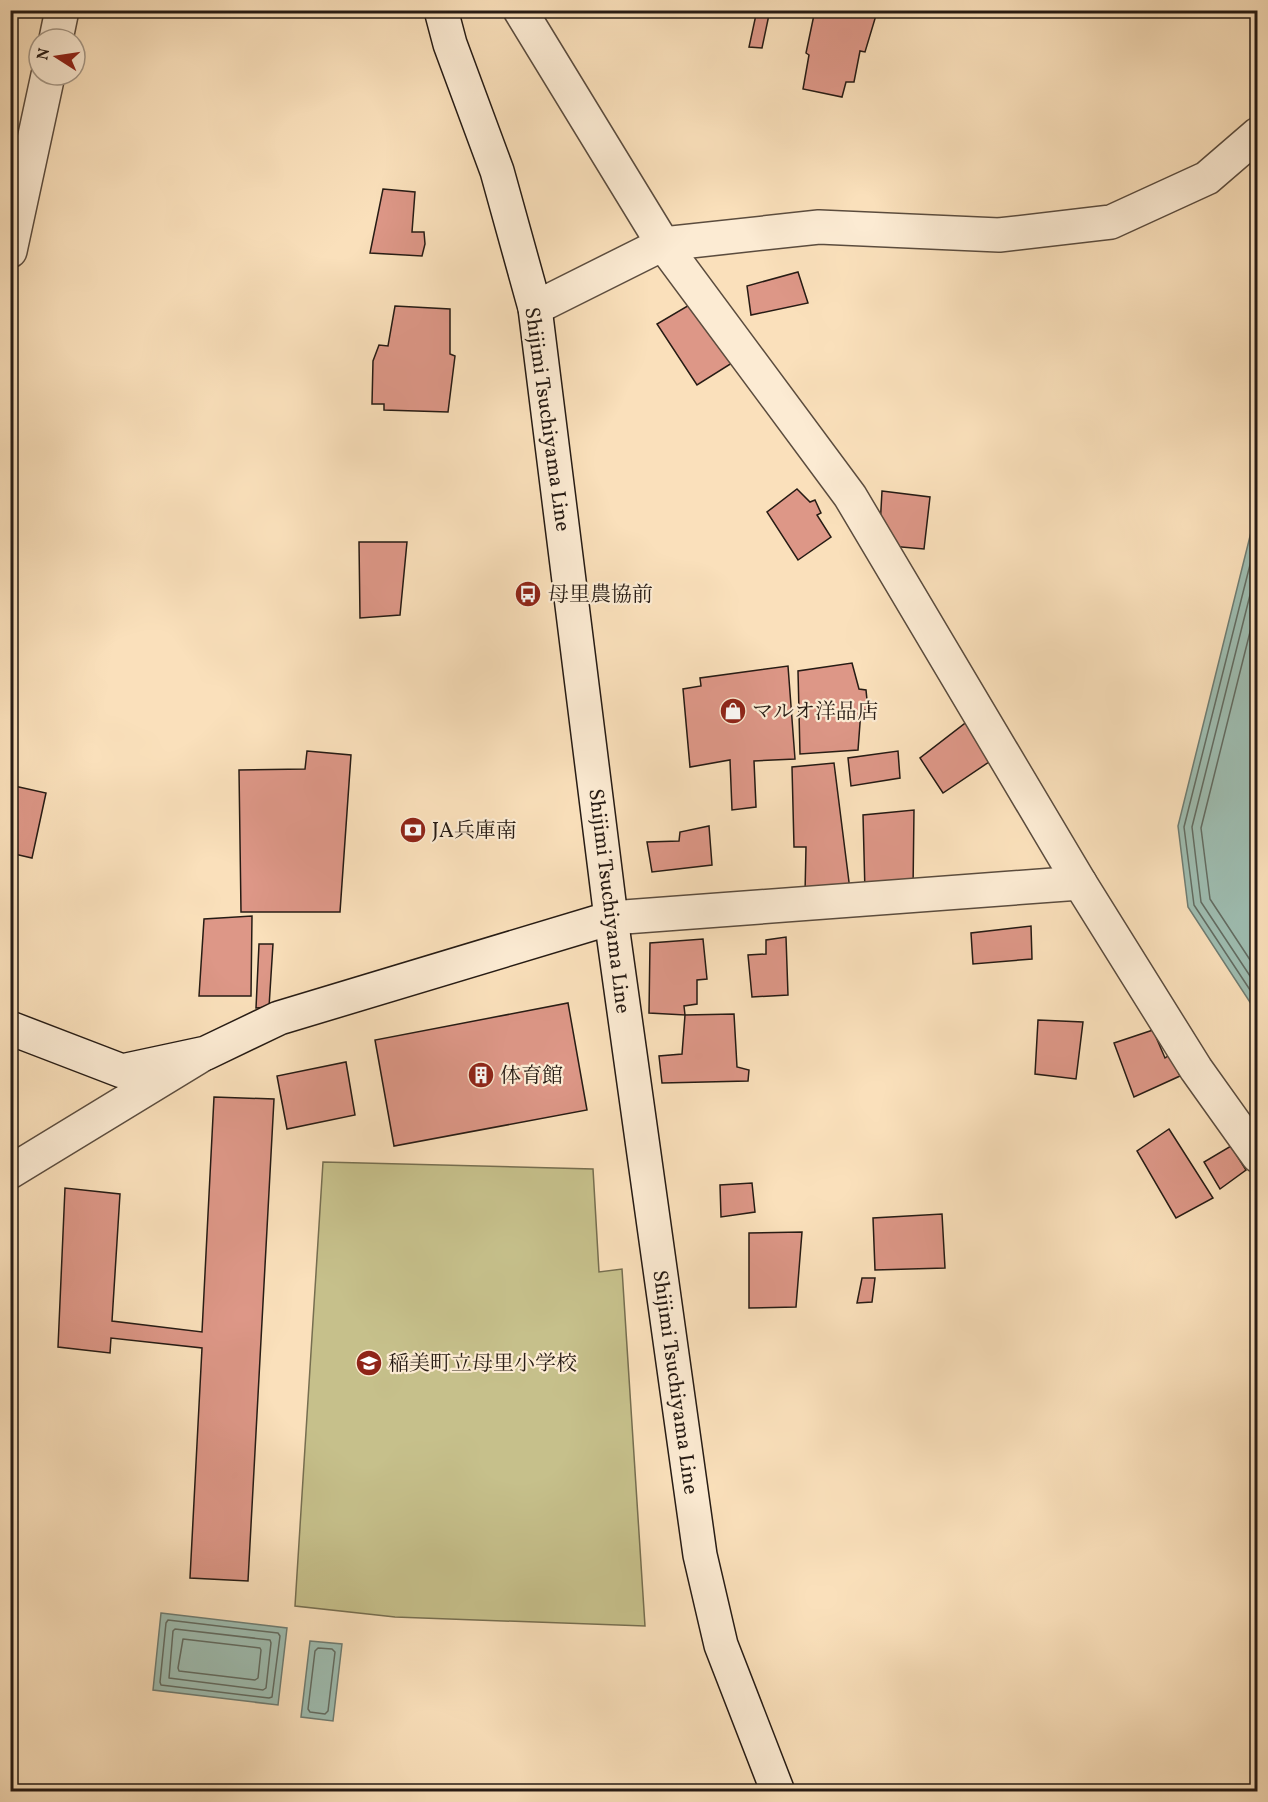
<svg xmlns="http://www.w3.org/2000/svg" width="1268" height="1802" viewBox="0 0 1268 1802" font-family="Vollkorn,'Noto Serif JP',serif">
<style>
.green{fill:#c6c08b;stroke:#766e50;stroke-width:1.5}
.water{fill:#9ebdb1;stroke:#6e7c72;stroke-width:1.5}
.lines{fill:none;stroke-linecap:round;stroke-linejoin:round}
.shore{stroke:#626c62;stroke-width:1.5}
.building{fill:#dd9787;stroke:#261b14;stroke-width:1.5}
.street-casing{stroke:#5b4c3e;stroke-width:36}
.secondary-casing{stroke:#261b14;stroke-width:36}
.street{stroke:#fcebd3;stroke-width:33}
.secondary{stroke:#fcebd3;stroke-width:33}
.labels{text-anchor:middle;stroke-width:4.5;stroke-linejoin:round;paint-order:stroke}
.street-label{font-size:21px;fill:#261b14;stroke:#fcebd3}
.poi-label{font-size:21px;fill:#261b14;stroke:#fcebd3;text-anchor:start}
</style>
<rect width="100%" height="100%" fill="#fae0bb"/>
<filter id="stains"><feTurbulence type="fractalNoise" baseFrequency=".00333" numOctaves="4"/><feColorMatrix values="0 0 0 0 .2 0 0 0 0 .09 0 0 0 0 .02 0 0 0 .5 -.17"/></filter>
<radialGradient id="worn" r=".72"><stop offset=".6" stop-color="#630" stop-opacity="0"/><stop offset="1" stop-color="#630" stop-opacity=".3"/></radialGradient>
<path class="green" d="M323,1162L593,1169L599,1272L622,1269L645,1626L395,1617L295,1606Z"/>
<g class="water">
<path d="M1257,508V1013L1188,907L1178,826Z"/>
<path d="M161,1613L287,1628L278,1705L153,1690Z"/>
<path d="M310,1641L342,1644L333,1721L301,1717Z"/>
</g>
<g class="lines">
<g class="shore">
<path d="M1258,533L1184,827L1194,905L1258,1002"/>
<path d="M1258,563L1192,827L1201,902L1258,988"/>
<path d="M1258,600L1201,828L1210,899L1258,972"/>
<path d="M168,1620L278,1633L280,1636L272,1697L269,1698L161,1685L160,1682L166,1623Z"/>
<path d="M175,1629L270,1640L271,1643L266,1688L263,1690L169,1678L173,1631Z"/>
<path d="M183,1639L260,1648L261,1650L258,1678L255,1680L179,1671L178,1668Z"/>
<path d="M318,1648L332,1649L335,1652L328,1711L325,1714L310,1712L308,1709L315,1651Z"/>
</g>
</g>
<g class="building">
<path d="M757,10H770L762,48L749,47Z"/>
<path d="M815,10L877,12L865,52L860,51L854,82H846L842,97L803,89L809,55L806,53Z"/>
<path d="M383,189L415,192L412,232H424L425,244L422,256L370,253Z"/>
<path d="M798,272L808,303L751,315L747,286Z"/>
<path d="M696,301L732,363L697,385L657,324Z"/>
<path d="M395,306L450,309V354L455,356L448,412L384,410V404H372L373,361L379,345L388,346Z"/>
<path d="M797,489L810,502L815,500L821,513L817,515L831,537L798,560L767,512Z"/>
<path d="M882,491L930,497L924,549L879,545Z"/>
<path d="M359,542H407L400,615L360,618Z"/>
<path d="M852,663L859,689L866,690L868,710H861L858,750L800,754L798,671Z"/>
<path d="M788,666L795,759L754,761L756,807L732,810L730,760L690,767L683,689L701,686L700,678Z"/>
<path d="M968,721L989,762L943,793L920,758Z"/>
<path d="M307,751L351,755L340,912H241L239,770L305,769Z"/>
<path d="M898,751L900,778L851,786L848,758Z"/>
<path d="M834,763L850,890L805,894L806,847H794L792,767Z"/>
<path d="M10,785L46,793L32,858L10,853Z"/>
<path d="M914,810L913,890L865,892L863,815Z"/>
<path d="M709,826L712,865L652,872L647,842L679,841L680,832Z"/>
<path d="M252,916L251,996H199L204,919Z"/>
<path d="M1031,926L1032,959L973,964L971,933Z"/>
<path d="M786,937L788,995L752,997L748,955L766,954V940Z"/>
<path d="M703,939L707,979L697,980V1004L684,1006L685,1015L649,1013L650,943Z"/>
<path d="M259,944H273L269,1007L256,1008Z"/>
<path d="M568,1003L587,1110L394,1146L375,1040Z"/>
<path d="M734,1014L737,1067L749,1070L748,1081L662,1083L659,1056L682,1054L685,1015Z"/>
<path d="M1038,1020L1083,1022L1076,1079L1035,1074Z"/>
<path d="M1153,1030L1165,1058L1171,1054L1180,1076L1134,1097L1114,1043Z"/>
<path d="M346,1062L355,1115L287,1129L277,1076Z"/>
<path d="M214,1097L274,1099L248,1581L190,1578L202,1348L111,1338L110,1353L58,1347L65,1188L120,1194L112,1321L202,1332Z"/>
<path d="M1169,1129L1213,1198L1176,1218L1137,1151Z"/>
<path d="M1231,1146L1246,1170L1220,1189L1204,1162Z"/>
<path d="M752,1183L755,1212L721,1217L720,1185Z"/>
<path d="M942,1214L945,1268L875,1270L873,1218Z"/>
<path d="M802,1232L796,1307L749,1308V1233Z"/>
<path d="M862,1278H875L872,1302L857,1303Z"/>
</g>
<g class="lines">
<defs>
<g id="street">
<path d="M520,10L663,244L850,496L1080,883L1196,1069L1258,1156"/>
<path d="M56,39L62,10"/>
<path d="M10,251L48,75"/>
<path d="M535,308L663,244L819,227L999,235L1111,222L1207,178L1258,134"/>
<path d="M611,918L1080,883"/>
<path d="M10,1172L202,1055"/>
</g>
<g id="secondary">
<path d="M441,10L450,44L497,171L535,308L611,918L700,1555L721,1645L778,1792"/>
<path d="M10,1028L122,1071L206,1053L279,1018L611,918"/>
</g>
</defs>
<use href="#street" class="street-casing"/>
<use href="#secondary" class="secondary-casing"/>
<use href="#street" class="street"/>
<use href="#secondary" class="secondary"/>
</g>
<defs>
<symbol id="bus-disc" viewBox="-11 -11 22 22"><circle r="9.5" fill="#8f2418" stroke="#fcebd3"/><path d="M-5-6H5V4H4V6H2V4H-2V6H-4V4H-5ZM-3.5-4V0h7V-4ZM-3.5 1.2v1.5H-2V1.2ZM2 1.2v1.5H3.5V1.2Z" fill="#fff"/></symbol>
<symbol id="shop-disc" viewBox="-11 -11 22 22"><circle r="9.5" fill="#8f2418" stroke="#fcebd3"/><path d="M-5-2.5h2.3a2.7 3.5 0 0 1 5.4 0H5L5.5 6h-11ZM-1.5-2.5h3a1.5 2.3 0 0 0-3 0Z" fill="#fff"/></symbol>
<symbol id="bank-disc" viewBox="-11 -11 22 22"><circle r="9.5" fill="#8f2418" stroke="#fcebd3"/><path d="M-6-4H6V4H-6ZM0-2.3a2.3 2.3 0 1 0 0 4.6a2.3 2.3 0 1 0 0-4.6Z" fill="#fff"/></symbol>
<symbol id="building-disc" viewBox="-11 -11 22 22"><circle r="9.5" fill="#8f2418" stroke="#fcebd3"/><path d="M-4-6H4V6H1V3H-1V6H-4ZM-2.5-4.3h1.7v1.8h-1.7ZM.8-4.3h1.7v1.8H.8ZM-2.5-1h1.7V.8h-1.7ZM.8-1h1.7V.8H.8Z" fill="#fff"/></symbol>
<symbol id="school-disc" viewBox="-11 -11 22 22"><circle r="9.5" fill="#8f2418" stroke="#fcebd3"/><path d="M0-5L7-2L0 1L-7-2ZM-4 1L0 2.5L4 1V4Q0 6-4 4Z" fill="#fff"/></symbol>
</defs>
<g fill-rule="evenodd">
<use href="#bus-disc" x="513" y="579" width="30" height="30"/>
<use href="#shop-disc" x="718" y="696" width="30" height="30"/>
<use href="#bank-disc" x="398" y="815" width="30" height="30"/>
<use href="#building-disc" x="466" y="1060" width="30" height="30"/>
<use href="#school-disc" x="354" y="1348" width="30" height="30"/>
</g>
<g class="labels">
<g class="street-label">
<text transform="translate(548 419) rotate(82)" y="7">Shijimi Tsuchiyama Line</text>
<text transform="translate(610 901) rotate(83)" y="7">Shijimi Tsuchiyama Line</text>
<text transform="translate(676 1382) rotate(82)" y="7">Shijimi Tsuchiyama Line</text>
</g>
<g class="poi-label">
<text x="548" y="601">母里農協前</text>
<text x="752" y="718">マルオ洋品店</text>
<text x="432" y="837">JA兵庫南</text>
<text x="500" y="1082">体育館</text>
<text x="388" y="1370">稲美町立母里小学校</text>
</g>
</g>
<rect width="1268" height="1802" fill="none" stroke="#fae0bb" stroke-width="36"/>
<rect x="12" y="12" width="1244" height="1778" fill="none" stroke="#261b14" stroke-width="3"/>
<rect x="18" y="18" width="1232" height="1766" fill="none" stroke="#261b14" stroke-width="1.5"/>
<g transform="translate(57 57) rotate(282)"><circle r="28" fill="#fcebd3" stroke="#a69887" stroke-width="1.5"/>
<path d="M0-4.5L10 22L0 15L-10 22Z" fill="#8f2418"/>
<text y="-9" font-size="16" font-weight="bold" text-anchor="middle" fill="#261b14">N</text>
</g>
<rect width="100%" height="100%" filter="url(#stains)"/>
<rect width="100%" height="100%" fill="url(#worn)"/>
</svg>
